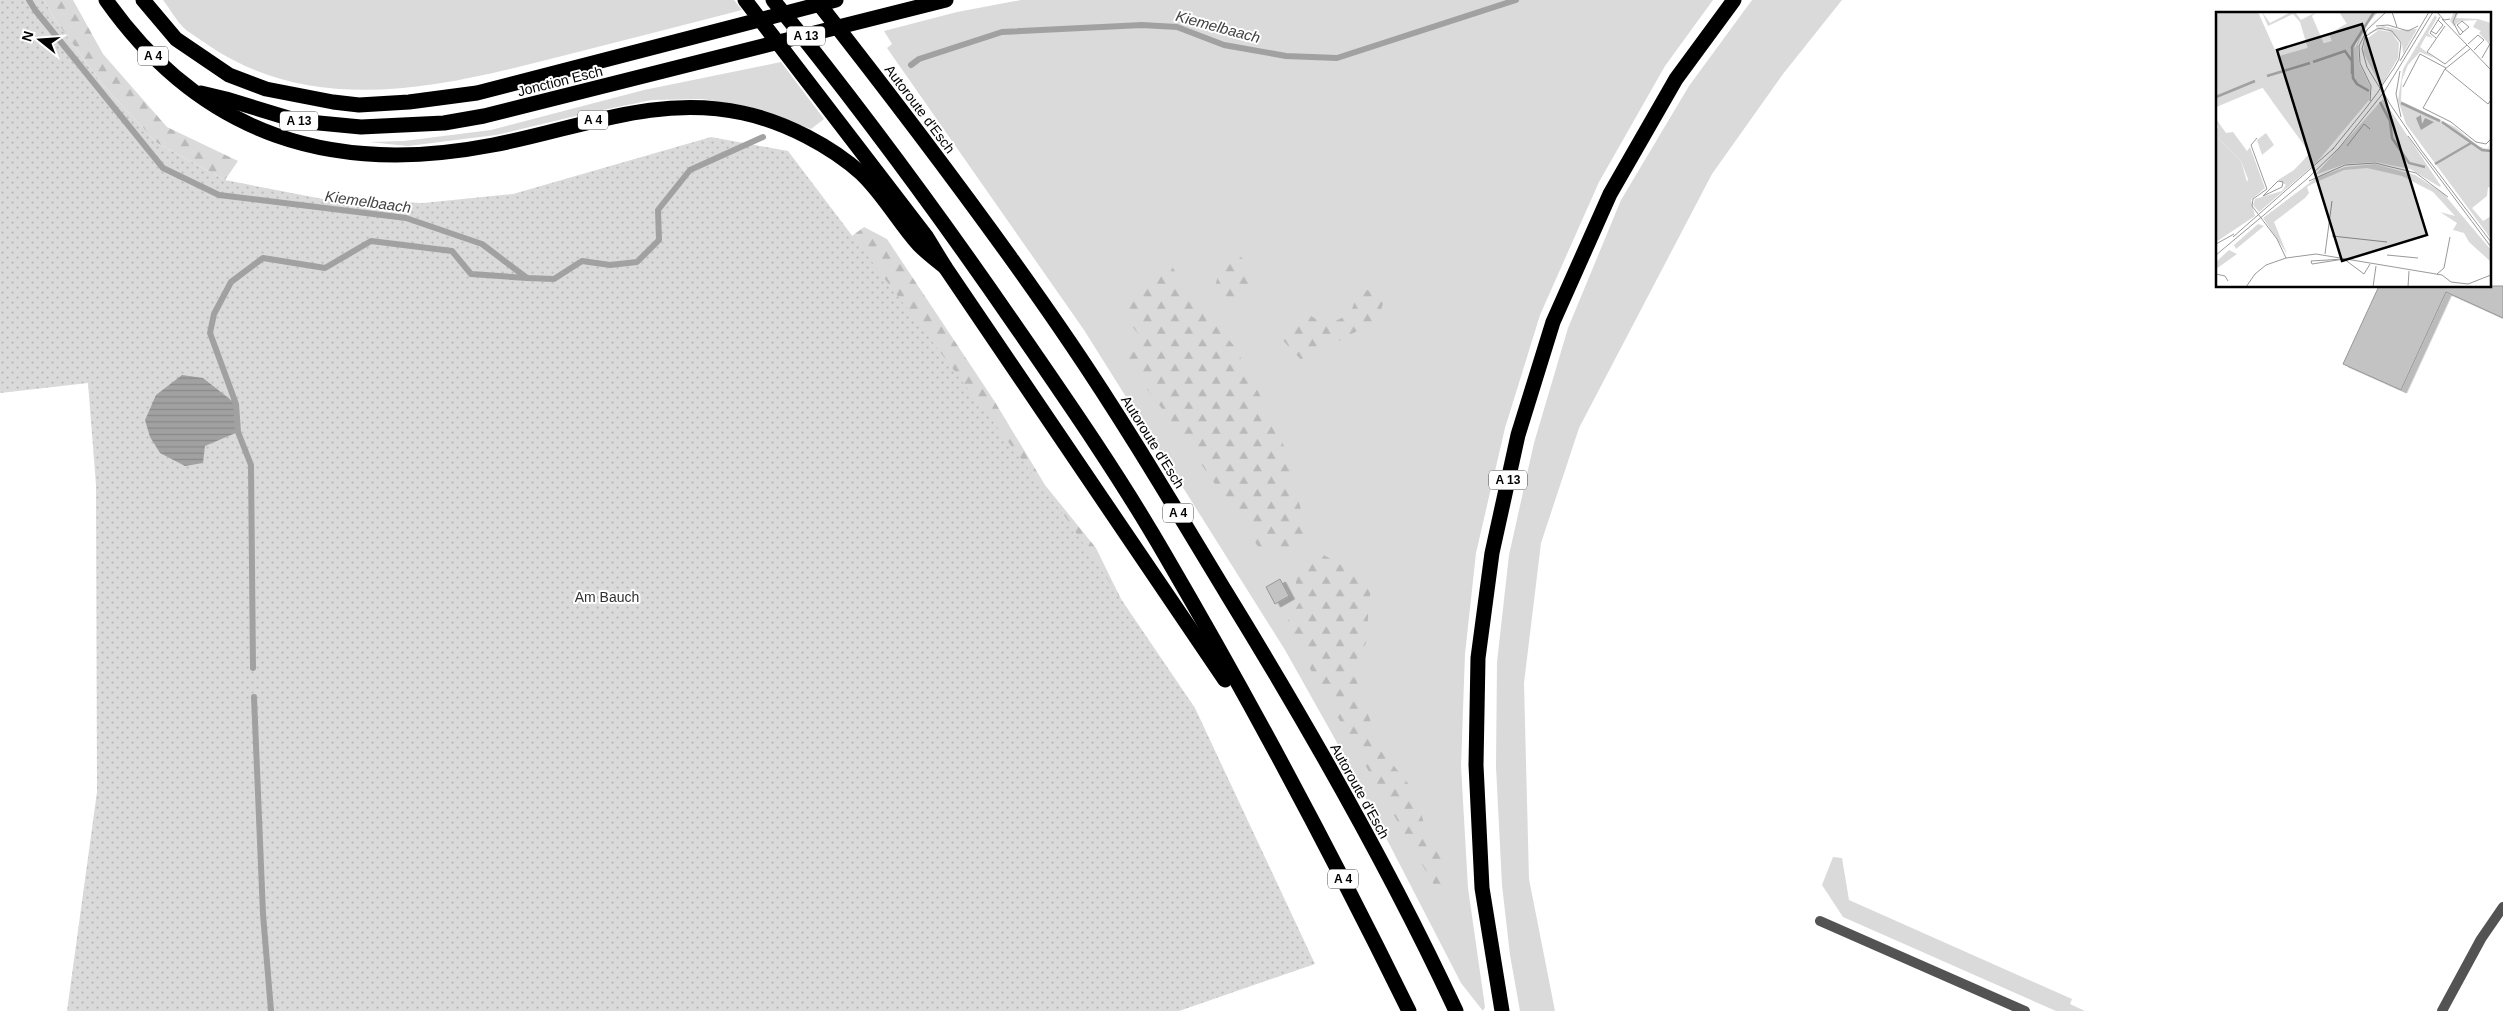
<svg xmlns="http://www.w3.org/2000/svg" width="2503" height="1011" viewBox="0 0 2503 1011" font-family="Arial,sans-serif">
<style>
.green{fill:#dadada}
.forest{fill:url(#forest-firs)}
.park{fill:url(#park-dots)}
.water{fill:url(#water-rules)}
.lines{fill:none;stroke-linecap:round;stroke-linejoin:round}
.stream{stroke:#a1a1a1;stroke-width:6}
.building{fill:#c3c3c3;stroke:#979797;filter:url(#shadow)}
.minor{stroke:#535353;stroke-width:10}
.motorway{stroke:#000;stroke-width:15}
.labels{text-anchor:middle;stroke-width:4;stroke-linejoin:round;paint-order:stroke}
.shield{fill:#fff;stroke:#4c4c4c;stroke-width:1}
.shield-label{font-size:12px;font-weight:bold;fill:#000}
.street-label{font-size:14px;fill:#000;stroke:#fff}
.park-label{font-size:14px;fill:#313131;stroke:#fff}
.water-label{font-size:15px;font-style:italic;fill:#424242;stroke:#fff}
.inset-river{fill:none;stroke:#a1a1a1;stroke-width:2.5}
.inset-road{fill:none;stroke:#999;stroke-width:1}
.view{fill:#000;fill-opacity:0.15;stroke:#000;stroke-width:2.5}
.inset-edge{fill:none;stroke:#000;stroke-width:2.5}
</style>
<defs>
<pattern id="forest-firs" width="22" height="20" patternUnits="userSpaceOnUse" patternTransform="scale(1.25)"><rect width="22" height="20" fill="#dadada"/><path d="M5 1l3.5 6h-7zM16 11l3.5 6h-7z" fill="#b9b9b9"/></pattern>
<pattern id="park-dots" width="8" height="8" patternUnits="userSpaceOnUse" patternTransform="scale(1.25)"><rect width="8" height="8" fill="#dadada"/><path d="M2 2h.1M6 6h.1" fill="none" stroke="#b9b9b9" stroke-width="1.8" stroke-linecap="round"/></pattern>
<pattern id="water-rules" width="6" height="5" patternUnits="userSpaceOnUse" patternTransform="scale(1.25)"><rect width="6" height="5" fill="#a1a1a1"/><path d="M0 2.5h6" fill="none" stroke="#898989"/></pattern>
<filter id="shadow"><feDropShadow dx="5.5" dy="3" stdDeviation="0" flood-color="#0004"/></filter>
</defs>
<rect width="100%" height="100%" fill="#fff"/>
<g class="green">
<path d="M163,0H734L742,10C684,25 625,40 566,55C449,85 320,119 211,47C203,41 194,36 186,30C177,22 170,9 163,0Z"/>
<path d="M1021,0H1713L1665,66L1599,182L1540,315L1505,428L1476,553L1465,654L1461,766L1468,888L1485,1007L1483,1011L1461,983L1335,739L1285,650L1084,330L887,48L892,44L884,31L957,12Z"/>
<path d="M1752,0H1842L1783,74L1712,174L1579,428L1541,543L1524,683L1529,879L1555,1011H1520L1510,955L1502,885L1496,767L1497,662L1509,555L1534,443L1568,328L1621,200L1689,86Z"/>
<path d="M781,62L824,119L811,129L747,106L702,99L652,100L588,113L496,135L408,146L369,142L404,141L491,130L644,90Z"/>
<path d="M1833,857L1842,858L1849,900L2072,999L2070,1004L2085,1011H2056L1843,917L1822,885Z"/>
</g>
<g class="forest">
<path d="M44,0H73L103,54L167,127L238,161L225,180L157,143L103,85L55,20Z"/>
<path d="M864,227L887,239L995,402L1045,485L1096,548L1144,646L848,239Z"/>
<path d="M1235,252L1251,266L1249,293L1233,302L1215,287L1223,257Z"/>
<path d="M1169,262L1190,294L1235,347L1281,436L1307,532L1287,558L1270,550L1264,555L1170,419L1122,357L1143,340L1115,305Z"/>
<path d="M1349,285L1385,295L1379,319L1302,361L1277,334L1300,310L1327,325L1350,314L1355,301L1344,294Z"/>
<path d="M1322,554L1371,582L1366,643L1352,667L1380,749L1416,793L1425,828L1444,864L1446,906L1285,625L1302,599L1295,588L1298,571Z"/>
</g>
<path class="park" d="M0,0H44L55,20L103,85L157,143L225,180L328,200L423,203L513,194L711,137L788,151L1066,518L1195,708L1315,964L1179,1011H67L97,792L96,485L88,383L0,393Z"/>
<path class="water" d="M182,375L203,378L236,404L238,432L205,446L203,463L185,466L160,453L150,437L145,420L156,395Z"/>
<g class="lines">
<g class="stream">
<path d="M29,0L35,10L163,168L219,195L406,218L482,244L527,278L554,279L582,261L610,265L637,262L659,240L658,210L690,170L763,137"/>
<path d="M911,65L919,59L1002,32L1142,25L1177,27L1224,45L1286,56L1337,58L1516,0"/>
<path d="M253,668L251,465L238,432L236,404L210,333L214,314L231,282L263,258L325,268L371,241L452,251L471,274L527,278"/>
<path d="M254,697L263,914L271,1011"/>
</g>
</g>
<g class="building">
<path d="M2379,286H2503V318L2446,292L2401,390L2343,364Z"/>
<path d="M1280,579L1289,596L1275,604L1266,587Z"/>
</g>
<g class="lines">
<g class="minor">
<path d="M1820,921L2025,1011"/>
<path d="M2442,1011L2481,939L2503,907"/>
</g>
<g class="motorway">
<path d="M106,0C202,136 333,176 493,145C578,129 655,94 743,113C785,122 831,146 862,174C884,195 899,223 919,245C927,253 936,260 945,267"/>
<path d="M143,0L176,39L229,75L266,89L333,102L359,105L409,102L477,93L836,0"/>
<path d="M745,0L926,236L945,267L1225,680"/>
<path d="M773,0C859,106 940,216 1017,328C1068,402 1120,477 1165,555C1252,704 1333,856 1409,1011"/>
<path d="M816,0C904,112 991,226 1071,344C1126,425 1176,510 1227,594C1310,729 1389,867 1456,1011"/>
<path d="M201,93L226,99L298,121L361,127L444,123L484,116L946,0"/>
<path d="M1502,1011L1482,888L1476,765L1478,658L1492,553L1518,435L1553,322L1610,194L1676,79L1734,0"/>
</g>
</g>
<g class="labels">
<g class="shield">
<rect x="787" y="26.5" width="38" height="19" rx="4"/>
<rect x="138" y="46.5" width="30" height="19" rx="4"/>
<rect x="578" y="110.5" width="30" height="19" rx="4"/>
<rect x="280" y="111.5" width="38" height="19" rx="4"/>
<rect x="1489" y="470.5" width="38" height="19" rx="4"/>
<rect x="1163" y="503.5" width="30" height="19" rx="4"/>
<rect x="1328" y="869.5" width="30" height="19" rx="4"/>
</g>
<g class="shield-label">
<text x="806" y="40">A 13</text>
<text x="153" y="60">A 4</text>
<text x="593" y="124">A 4</text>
<text x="299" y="125">A 13</text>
<text x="1508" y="484">A 13</text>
<text x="1178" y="517">A 4</text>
<text x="1343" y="883">A 4</text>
</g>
<g class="street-label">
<text transform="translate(560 81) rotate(-14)" y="5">Jonction Esch</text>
<text transform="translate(920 109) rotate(53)" y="5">Autoroute d'Esch</text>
<text transform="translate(1153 442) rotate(58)" y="5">Autoroute d'Esch</text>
<text transform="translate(1360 791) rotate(61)" y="5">Autoroute d'Esch</text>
</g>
<g class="park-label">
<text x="607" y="602">Am Bauch</text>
</g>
<g class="water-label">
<text transform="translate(1218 27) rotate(15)" y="5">Kiemelbaach</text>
<text transform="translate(368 202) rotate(8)" y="5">Kiemelbaach</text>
</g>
</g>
<g transform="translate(2216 12)">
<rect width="275" height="275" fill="#fff"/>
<path d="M0,0H42L63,47L92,37L84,10L77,2L52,14L46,0L54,11L75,0H79L85,8L100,0L96,4L108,32L116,29L115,26L131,12L123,0H156L152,11L138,29L139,36L145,22L168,0L147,21L142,32L143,51L154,74L153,88L101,150L43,200L37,193L39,187L66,179L70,173L62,168L78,158L94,141L46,75L0,95ZM238,0H243L240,6L262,7L275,11L273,32L263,21L265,19L257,15L261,8L244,9L238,14L234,9ZM219,3L221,6L212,21L217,26L210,24L204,35L218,46L204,40L192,53L186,68L185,89L239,115L262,134L271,137L275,132L272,137L275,138V176L272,175L271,184L256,196L267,209L275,204V227L190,112L182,88L187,57ZM167,14L184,18L201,17L187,42L186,31L170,16L150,22ZM163,18L175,20L183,31L182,46L165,75L147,40L149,28ZM167,87L225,174L224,175L194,157L159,150L129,152L99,163ZM0,107L10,121L17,120L31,139L34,135L49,176L35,188L39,204L0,230V124L25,149L31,170L34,162L17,127L3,120ZM50,121L58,133L46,143L41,128ZM159,152L199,163L227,181L275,238V250L253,230L248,221L237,218L241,211L224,200L239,204L217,180L186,164L151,156L128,158L96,172L91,175L93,181L89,186L58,210L71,242L47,206L100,166L129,155Z" fill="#dadada"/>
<path d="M149,114L154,117L149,125L133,135ZM0,115L18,127L37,163L33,170L25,149L0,124ZM42,212L48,214L20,237L18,233ZM13,238L21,242L0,257V250Z" fill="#dadada"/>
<path d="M128,0H162L142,23L137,35L140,53L154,82L117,131L99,148L57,90L51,74L0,95V70L38,51L116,29L113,22L135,9Z" fill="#dadada"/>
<path d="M205,103L206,112L209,106L218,110L205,118L200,106Z" fill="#a1a1a1"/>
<path class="inset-river" d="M97,50L129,39L136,49V62M51,64L94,51M153,79L141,72L137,66L136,35L158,0M0,85L39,69M164,90L174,109L176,126L193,151L209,155M185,91L224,109M226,110L266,138L275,139M219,152L255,131"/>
<path class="inset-road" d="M176,0L181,15M221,0L228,8L234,7M241,0L237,10L244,23M226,7L275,58M160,14L172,13L192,19L202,14M229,14L211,40L229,52L251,33M215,19L220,22L227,13L222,8M244,23L247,20L253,15L246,9L241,13L247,20M220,26L214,21L224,5M252,32L262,23L268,28L258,38M254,37L229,57L272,92L275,88M266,46L275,30M184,49L213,0M229,57L207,96L235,110L260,130L270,132L275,127M184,59L180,82L185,105M187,75L204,42L230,56M154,89L155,74L144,51L143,34L151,18L170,0M192,124L275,235M41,126L35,133L51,177L37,187L36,194L61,227L70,246M131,134L148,112L154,117M116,138L150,96L162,80L165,75L178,56L183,47L185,31L176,19L162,16L149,25L146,37L151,55L162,73L170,85L174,92L205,138L275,230M62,169L67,170L66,175L47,184ZM93,169L129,153L159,151L200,161L232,185M116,224L171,230M17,225L118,136M0,232L18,222M109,242L116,189M0,243L91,167L123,136L168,80L217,0M171,243L202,246M128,247L96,252L95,249L128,247L148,262L154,252M0,262L9,264L12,269M221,262L228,256L234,225M30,275L39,262L50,253L70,246L100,242L226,263L235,270L252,272L275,263M157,275L160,254M192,275L193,259"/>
<path class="view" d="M146,12L211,223L126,249L61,38Z"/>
<rect width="275" height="275" class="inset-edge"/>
</g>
<g transform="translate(40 40) rotate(287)" stroke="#ffffff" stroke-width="4" paint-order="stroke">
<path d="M0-4L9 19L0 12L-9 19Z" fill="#000000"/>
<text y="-8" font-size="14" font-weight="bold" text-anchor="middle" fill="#000000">N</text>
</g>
</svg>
